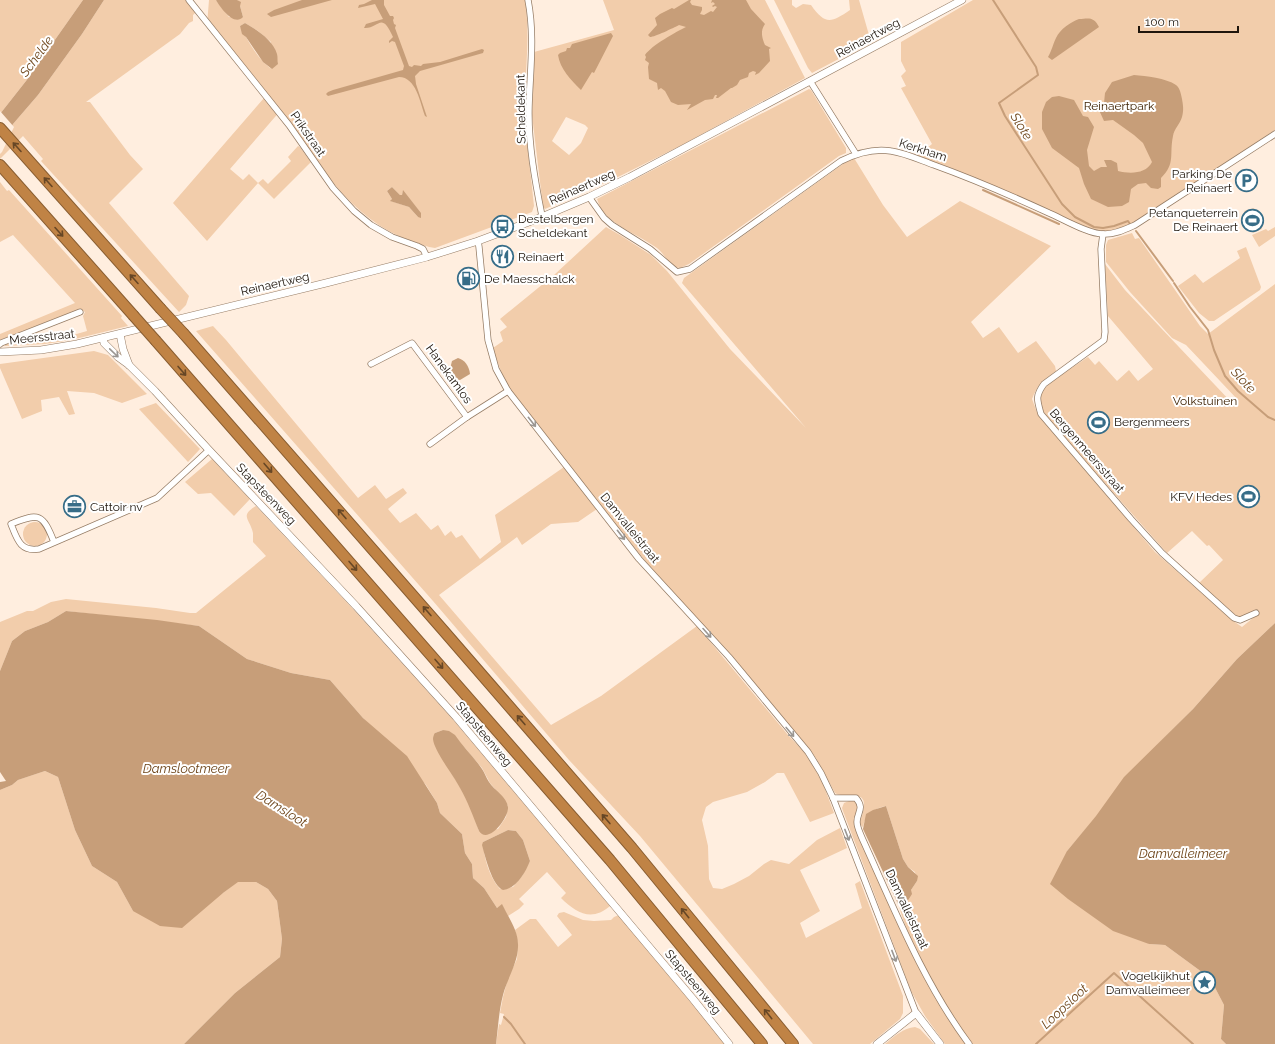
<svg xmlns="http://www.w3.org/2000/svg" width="1275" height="1044" viewBox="0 0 1275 1044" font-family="Raleway,sans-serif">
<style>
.green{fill:#f2cdab;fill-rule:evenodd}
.water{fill:#c79e79}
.pier{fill:#ffeedf}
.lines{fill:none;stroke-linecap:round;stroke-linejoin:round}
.stream{stroke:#c79e79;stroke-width:2}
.street-casing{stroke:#967d66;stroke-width:7}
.secondary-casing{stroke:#967d66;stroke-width:8}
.highway-casing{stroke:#885d31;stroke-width:12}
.street{stroke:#fff;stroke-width:5.5}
.secondary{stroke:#fff;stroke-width:7}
.highway{stroke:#c08345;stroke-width:10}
.highway-bridge-casing{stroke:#885d31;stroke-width:12;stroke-linecap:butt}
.highway-bridge{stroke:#c08345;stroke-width:10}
.oneway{stroke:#674726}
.oneway2{stroke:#9a9692}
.labels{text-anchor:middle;stroke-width:4;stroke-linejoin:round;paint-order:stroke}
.street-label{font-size:12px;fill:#1f160d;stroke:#fff}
.park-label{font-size:12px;fill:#3e2203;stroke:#fff}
.poi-label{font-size:12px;fill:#1f160d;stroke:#fff;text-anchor:start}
.water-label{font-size:13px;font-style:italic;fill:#6d4418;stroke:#fff}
</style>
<rect width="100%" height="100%" fill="#ffeedf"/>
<g class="green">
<path d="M0,0H83L26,81L0,114Z"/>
<path d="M104,0H186L196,12L193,15V21L189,23L180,34L86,102H90L130,155L143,169L109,203L189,296L186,305L179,312L41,161L43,159L23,136L0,159V152L13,124L38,95L82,34Z"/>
<path d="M209,0H216L229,17H243L240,6L237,0H525C530,32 526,63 525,95C524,129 530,163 533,197L534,206L532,212L435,248C427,247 420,244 412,241C349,220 318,161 281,110L230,169L243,180L249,174L258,183L263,179L268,184L291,161L288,157L298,146L300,147L311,162L274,199L258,183L207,241L173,203L264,98L207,25ZM245,23L258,31L271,42L272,69C259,62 247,39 240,26ZM392,187L400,195H402L403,191L419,211L418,217L409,207L391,201L392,199L387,191Z"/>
<path d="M603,0H765L805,78L682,145L620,176L545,209L543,207L532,115L534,52L614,30ZM566,117L585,125L588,128L581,143L569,155L552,141Z"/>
<path d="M774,0H792V5L796,8L803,4L811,5C825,25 831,23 850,10L849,0H859L871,42L812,73L808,68Z"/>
<path d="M973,0H1275V130L1134,224L1125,228L1102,233L1093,230L956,170L917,156L932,144L901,88L906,86L901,76L906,71L901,61V42Z"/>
<path d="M809,89L811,90L846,148V153L839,156L689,264L680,268C669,267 665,254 657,248C640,236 618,228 604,213C600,209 599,204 597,199Z"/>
<path d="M854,158L883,205L907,237L960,201L1051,246L971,322L983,338L999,327L1018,353L1036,341L1055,366L1056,371C1044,380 1037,385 1032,399L1038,415L1155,552L1232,620L1242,627L1259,613V610L1239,618L1199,583L1223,560L1209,545L1207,546L1192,531L1167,553L1045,416C1042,409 1038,399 1043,391C1049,381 1077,365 1088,357L1095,365L1099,361L1117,381L1129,370L1138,381L1153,369L1108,316L1105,264L1125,290L1233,404L1238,400L1186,345L1172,338L1130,292L1106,262V245L1108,240L1132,233L1135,239L1139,238L1200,326L1208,334L1275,284V623L1237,659L1193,709L1159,743L1067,851L1149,944L1165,945L1210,978L1224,1005L1221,1039L1226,1044H971C944,1006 911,951 899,906L903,908L911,890L917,881L915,872L908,867L903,859L886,806C874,808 865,815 863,827L859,824C861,818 864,812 864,805C865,792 849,797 841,795C839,795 837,794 835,793L816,758L805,744L789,727L729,654L646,562L592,495L513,393C503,379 498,364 493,348L503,341L500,332L507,327L500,319L554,275L606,227L620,235L651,255L667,271L730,349L806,428L682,283L684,278L843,164Z"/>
<path d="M0,182L7,191L9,190L122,316L121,318L128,326L71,340L45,344L5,346V344L38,332L42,341L66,337L87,331L83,316L85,312L80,309L0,340V334L75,303L13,235L0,242Z"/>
<path d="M1254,208L1262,229L1253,233L1244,211Z"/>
<path d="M1275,227V236L1259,247L1252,235L1266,229L1268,231Z"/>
<path d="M1246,247L1261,287L1260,290L1214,321H1209L1199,313L1178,286L1195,274L1203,283L1240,258L1237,251Z"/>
<path d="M213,326L226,340L358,498L375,485L386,499L403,488L407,493L388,509L400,523L416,513L431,530L438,525L445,536L451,531L456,538L462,535L480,559L501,542L495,515L564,467L597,509L578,522L551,524L522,545L517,537L439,595L551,725L601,696L697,626L788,735L805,753L822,781L834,813L810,822L784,773H777L765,782L747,792L713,802L706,807L702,820L708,846L709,879L713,888L722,889L734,884L749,876L764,864L771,860L789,864L817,840L840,828L847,848L800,870L820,911L800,923L806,938L862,908L855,884L860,881L903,996V1013L900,1019L870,1044H813L640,836L569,760L433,601L196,331Z"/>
<path d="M94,351L108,355L147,394L122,403L94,393L67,391L75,414L69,415L59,397L41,400L42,411L22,419L0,368V364Z"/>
<path d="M156,403L200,449L188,462L139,409Z"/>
<path d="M212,459L250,499L234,516L211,493L198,494L185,482Z"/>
<path d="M256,506L353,609L456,723L610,906C592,922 576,913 561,898L566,893L547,872L519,899L524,904L519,909L508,916L502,905L497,908L484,888L473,878L472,864L465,853L462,834L440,813L437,803L426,785L363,718L330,680L291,673L247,659L199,626L66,611L48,622L25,631L12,641L0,671V622L27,611H33L51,602L66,599L156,608L190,613H196L266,556L253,542C253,539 253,535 253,533C250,519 239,516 256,506ZM443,730L465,748L482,768L490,783L505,801L508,806L506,817L498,829L479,831L471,808L460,787L437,749L435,733ZM508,830L516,831L523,840L530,861L522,876L513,887L500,889C489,877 484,858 483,842Z"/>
<circle cx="35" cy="534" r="12"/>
<path d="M45,771L58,777L75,830L92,866L117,882L133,911L223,893L238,881L256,882L268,889L277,901L282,939L280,957L235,993L184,1044H0V790L12,785L18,780Z"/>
<path d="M849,801H856L858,806L856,816L899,923L967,1044H945L925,1016L911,991L843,811L842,808L844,803Z"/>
<path d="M564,912L583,920L594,921L611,920L614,917L619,915L725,1044H496L499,1024L501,1025L504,1014L500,1013L503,997L508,978L517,959L518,944L515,930L530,919H536L558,947L572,935L557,916L559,913Z"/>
<path d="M915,1027L920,1029L934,1044H885C895,1036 903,1028 915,1027Z"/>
</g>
<g class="water">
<path d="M83,0H104L82,34L38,95L13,124L0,152V114L26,81Z"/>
<path d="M216,0H237L241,2L240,6L243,17C234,27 220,7 216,0Z"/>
<path d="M302,0H332L271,17L267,14L274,10Z"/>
<path d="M372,0H384V5L390,16H393L394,18L393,20L394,24L396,25L395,28L409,66L412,67L414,65L421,66L423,64L440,62L482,49L484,50L483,53L420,71L415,76L416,84L427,117L425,116C420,102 416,77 399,77L328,96L326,94L328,92L333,90L403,70L404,66L395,42L392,41L389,43V41L393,37C381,10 379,29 364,28L366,24L383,19L375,4L358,8L359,5L364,4Z"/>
<path d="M689,0H691L690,2L692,5L702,7V10L700,14L704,15L711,11L713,12L717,7L715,6L713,7L712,6L715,4L713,2L711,3L712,0H746L751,9L765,24C760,31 762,38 765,45L771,48L769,49L770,61L759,73L755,75L756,72L753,71L749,73L748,77L740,80L737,85L732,88H731L718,98H716L717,95H715L713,99L705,100L687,110L691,104L678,105L671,102L665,91L661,88L658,90L657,83L649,79L648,67L649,63L645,60L646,57L645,55C652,45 676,32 686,27L679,25C673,28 655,37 650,37L648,35L657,25L655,18L660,14L672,8L674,9Z"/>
<path d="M1079,19C1090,18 1094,17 1099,27L1052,60L1048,57C1052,50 1053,44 1056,38C1060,29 1071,22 1079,19Z"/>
<path d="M245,23C257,30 273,40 277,54C278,57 277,61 278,64L272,69L263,62L246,37L242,34L240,26Z"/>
<path d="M611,33L613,36L594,73L592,72L581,90C571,80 560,69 558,55L560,53L566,51L567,48H570L572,44Z"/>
<path d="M1134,75C1146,76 1166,78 1176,85C1180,88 1181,94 1182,99C1183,105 1184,110 1182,117C1180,124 1174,129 1173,136C1169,155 1176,163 1161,178V187L1158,189L1151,188L1146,183L1138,184L1131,189L1129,202L1122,206L1108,207L1091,199L1084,184L1079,168L1052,148L1042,129V112L1046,102L1052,97L1059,96L1074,100L1083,116L1088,117L1094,127L1087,150L1089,166L1094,171L1101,167H1107L1104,160H1111L1117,163L1118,171C1130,174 1146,174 1152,162L1143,143L1134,135L1113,120L1104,121L1099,110L1104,103L1105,93L1112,82Z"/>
<path d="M392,187L400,195H402L403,190L421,213V218L418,217L409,207L390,201L392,199L387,191Z"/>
<path d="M458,358C465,360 469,366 470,374L460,380L456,379L450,369L452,361Z"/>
<path d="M66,611L157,620L199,626L247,659L291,673L330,680L363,718L407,756L437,803L440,813L462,834L465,853L472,864L473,878L484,888L497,908L502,904C508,917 518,930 518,944C519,961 507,979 503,995C499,1010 498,1028 496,1044H184L235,993L280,957L282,939L277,901L268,889L256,882H238L223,893L182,928L160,926L133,911L117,882L92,866L75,830L58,777L45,771L18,780L12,785L0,790V782L6,781L0,772V671L12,641L25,631L48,622Z"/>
<path d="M1275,623V1044H1226L1221,1039L1224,1005L1210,978L1165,945L1149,944L1113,931L1068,899L1050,884L1067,851L1096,816L1124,777L1193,709L1237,659Z"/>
<path d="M443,730L449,731L455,735C463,747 474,757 482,769C485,773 486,778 489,782C494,790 507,797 508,807C509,818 488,845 479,831C473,816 468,802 460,788C454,776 434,751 433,739C433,737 434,734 435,733Z"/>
<path d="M886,806L903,859L908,867L918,876L917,881L911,890L912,894L903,908L898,904L863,829L866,814L873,810Z"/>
<path d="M508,830L516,831L523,840L530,861C525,873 517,888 503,890C492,886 485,856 482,845L483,842Z"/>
</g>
<path class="pier" d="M0,111L14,127L2,152L0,154Z"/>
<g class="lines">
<g class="stream">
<path d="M993,0L1036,67L1038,75L999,103L1005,116L1062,204L1075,217L1094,227L1103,228L1114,226L1128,221L1130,224"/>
<path d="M983,190L1059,224"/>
<path d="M1136,231L1173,281"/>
<path d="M1174,283L1190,307L1208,330L1214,350L1225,376L1238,391L1268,417L1275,420"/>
<path d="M504,1017L511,1024L525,1044"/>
<path d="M1036,1044L1114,973L1193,1044"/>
</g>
<defs>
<g id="street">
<path d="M189,0L289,125L333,188L354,211L371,225L392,237L417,246L423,249L427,257"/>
<path d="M528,0C535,36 530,71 529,107C528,143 535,181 542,216"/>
<path d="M810,81L856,154"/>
<path d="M589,197L604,218L612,225L650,249L677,272L690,269L841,161C857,153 873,148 891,151C905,153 920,160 934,165C973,179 1012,196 1049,213C1063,219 1088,234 1103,234C1114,235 1126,229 1135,225L1275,134"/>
<path d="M1103,234L1101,249L1105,332L1104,340L1044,384C1035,396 1037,400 1041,414L1131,519L1162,553L1234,618L1240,620L1256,613"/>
<path d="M478,241L479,247L488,340L496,369L508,391L639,559L729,657L808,752L821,773L833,798L916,1013"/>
<path d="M0,344L1,343L80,312"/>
<path d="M371,364L412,343L467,417"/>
<path d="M430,444L467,417L508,391"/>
<path d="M54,542C43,514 39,512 11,524C17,539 20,552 39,549L157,498L209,450"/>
<path d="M833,798H856C865,809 857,812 857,822C857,827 860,833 862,838C894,908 923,982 969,1044"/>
</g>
<g id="secondary">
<path d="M120,334L123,349L129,365"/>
<path d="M103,338L104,343L118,357L129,365L155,391L209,450L356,606L456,717L693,999L729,1044"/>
<path d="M0,352L41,350L77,344L326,283L427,257L478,241L537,219L589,197L630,177L962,0"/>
<path d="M877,1044L916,1013L940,1044"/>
</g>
<g id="highway">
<path d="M0,128L160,308"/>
<path d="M0,165L133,315"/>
<path d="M184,334L443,630L632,848L793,1044"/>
<path d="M156,341L610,860L762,1044"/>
</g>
</defs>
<use href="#street" class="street-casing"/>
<use href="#secondary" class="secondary-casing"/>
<use href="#highway" class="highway-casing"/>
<use href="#street" class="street"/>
<use href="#secondary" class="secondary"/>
<use href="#highway" class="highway"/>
<defs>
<g id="highway-bridge">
<path d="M160,308L184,334"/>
<path d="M133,315L156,341"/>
</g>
</defs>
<use href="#highway-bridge" class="highway-bridge-casing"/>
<use href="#highway-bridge" class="highway-bridge"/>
</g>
<defs><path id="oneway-shaft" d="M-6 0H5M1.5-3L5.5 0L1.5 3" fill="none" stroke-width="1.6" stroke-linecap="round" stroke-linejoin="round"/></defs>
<g class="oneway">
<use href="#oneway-shaft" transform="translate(17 147) rotate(-132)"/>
<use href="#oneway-shaft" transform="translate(48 182) rotate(-132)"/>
<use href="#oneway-shaft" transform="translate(59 232) rotate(48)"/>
<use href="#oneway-shaft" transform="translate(134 279) rotate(-132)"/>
<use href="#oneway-shaft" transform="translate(182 371) rotate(49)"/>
<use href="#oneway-shaft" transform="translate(268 468) rotate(49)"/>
<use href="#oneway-shaft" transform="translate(342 514) rotate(-131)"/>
<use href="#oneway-shaft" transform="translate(353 566) rotate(49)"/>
<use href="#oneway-shaft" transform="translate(427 611) rotate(-131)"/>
<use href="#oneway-shaft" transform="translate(439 664) rotate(49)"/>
<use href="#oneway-shaft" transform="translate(521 720) rotate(-131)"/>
<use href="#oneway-shaft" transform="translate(606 819) rotate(-131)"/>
<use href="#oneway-shaft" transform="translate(685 913) rotate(-129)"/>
<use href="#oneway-shaft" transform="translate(768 1014) rotate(-129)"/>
</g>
<g class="oneway2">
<use href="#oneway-shaft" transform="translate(114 353) rotate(44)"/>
<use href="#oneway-shaft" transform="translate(532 422) rotate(52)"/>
<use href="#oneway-shaft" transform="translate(621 535) rotate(52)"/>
<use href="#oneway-shaft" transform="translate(707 633) rotate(48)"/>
<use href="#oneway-shaft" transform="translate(790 732) rotate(50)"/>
<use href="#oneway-shaft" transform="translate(847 835) rotate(69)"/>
<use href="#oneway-shaft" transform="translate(894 956) rotate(69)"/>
</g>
<defs>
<symbol id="parking-ring" viewBox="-11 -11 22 22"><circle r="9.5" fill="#fff" stroke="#376d88" stroke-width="1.5"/><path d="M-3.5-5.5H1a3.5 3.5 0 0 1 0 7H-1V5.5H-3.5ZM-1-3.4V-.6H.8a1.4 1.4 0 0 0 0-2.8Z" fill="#376d88"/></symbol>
<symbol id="stadium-ring" viewBox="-11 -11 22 22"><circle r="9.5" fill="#fff" stroke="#376d88" stroke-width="1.5"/><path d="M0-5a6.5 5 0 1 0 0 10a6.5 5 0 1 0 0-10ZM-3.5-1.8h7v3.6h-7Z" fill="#376d88"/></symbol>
<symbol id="bus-ring" viewBox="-11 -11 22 22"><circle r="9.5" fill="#fff" stroke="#376d88" stroke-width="1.5"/><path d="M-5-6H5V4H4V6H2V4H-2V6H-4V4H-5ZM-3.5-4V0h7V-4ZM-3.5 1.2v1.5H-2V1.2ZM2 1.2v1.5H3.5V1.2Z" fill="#376d88"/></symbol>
<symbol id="restaurant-ring" viewBox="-11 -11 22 22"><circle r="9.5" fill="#fff" stroke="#376d88" stroke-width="1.5"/><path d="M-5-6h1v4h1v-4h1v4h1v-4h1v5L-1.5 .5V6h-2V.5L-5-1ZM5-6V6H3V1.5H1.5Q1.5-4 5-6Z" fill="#376d88"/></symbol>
<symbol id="fuel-ring" viewBox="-11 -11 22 22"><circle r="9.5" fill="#fff" stroke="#376d88" stroke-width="1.5"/><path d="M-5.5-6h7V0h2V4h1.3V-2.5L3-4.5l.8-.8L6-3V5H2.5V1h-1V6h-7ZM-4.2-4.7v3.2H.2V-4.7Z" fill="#376d88"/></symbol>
<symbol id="office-ring" viewBox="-11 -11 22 22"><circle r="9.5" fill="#fff" stroke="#376d88" stroke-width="1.5"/><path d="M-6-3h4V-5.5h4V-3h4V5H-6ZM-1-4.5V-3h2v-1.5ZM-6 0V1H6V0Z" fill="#376d88"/></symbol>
<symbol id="sight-ring" viewBox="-11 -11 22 22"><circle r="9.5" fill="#fff" stroke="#376d88" stroke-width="1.5"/><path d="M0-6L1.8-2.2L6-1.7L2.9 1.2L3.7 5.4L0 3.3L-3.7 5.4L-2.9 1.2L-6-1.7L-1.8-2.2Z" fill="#376d88"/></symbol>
</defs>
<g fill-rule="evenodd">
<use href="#parking-ring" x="1234" y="168" width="25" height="25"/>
<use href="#stadium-ring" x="1240" y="208" width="25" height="25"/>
<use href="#bus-ring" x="490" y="214" width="25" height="25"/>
<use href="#restaurant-ring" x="490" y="244" width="25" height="25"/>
<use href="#fuel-ring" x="456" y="266" width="25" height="25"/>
<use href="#stadium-ring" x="1086" y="410" width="25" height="25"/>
<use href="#stadium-ring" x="1236" y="484" width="25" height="25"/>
<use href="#office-ring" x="62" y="494" width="25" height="25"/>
<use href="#sight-ring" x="1192" y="970" width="25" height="25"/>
</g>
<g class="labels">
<g class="street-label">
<text transform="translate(868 38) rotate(-28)" y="4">Reinaertweg</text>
<text transform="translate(521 109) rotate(-91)" y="4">Scheldekant</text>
<text transform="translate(308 134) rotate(55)" y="4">Prikstraat</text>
<text transform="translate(923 150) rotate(18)" y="4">Kerkham</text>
<text transform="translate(582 187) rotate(-24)" y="4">Reinaertweg</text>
<text transform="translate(275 284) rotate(-13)" y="4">Reinaertweg</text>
<text transform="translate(42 337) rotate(-6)" y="4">Meersstraat</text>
<text transform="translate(449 374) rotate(54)" y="4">Hanekamlos</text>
<text transform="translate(1087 451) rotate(49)" y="4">Bergenmeersstraat</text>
<text transform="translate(266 494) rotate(46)" y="4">Stapsteenweg</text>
<text transform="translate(630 528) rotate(51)" y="4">Damvalleistraat</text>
<text transform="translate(484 734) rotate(50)" y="4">Stapsteenweg</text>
<text transform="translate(907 909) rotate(65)" y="4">Damvalleistraat</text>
<text transform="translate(693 982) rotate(50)" y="4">Stapsteenweg</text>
</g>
<g class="park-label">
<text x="1119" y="110">Reinaertpark</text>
<text x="1205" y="405">Volkstuinen</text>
</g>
<g class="poi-label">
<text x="1232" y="178" text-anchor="end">Parking De<tspan x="1232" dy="14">Reinaert</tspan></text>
<text x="1238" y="217" text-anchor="end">Petanqueterrein<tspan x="1238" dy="14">De Reinaert</tspan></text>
<text x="518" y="223">Destelbergen<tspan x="518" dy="14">Scheldekant</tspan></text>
<text x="518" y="261">Reinaert</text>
<text x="484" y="283">De Maesschalck</text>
<text x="1114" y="426">Bergenmeers</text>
<text x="1232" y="501" text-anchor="end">KFV Hedes</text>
<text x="90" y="511">Cattoir nv</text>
<text x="1190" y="980" text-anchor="end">Vogelkijkhut<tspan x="1190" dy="14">Damvalleimeer</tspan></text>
</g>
<g class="water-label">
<text transform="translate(36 56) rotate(-54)" y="5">Schelde</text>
<text transform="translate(1022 126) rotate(58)" y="5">Slote</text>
<text transform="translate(1244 380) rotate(47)" y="5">Slote</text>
<text x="186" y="773">Damslootmeer</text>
<text transform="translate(282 808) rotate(32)" y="5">Damsloot</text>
<text x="1183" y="858">Damvalleimeer</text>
<text transform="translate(1064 1006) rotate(-43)" y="5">Loopsloot</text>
</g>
</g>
<path d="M1139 26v6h99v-6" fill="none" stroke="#1f160d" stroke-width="2"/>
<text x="1145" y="26" font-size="12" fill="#1f160d" stroke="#ffffff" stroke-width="3" paint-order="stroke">100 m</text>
</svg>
